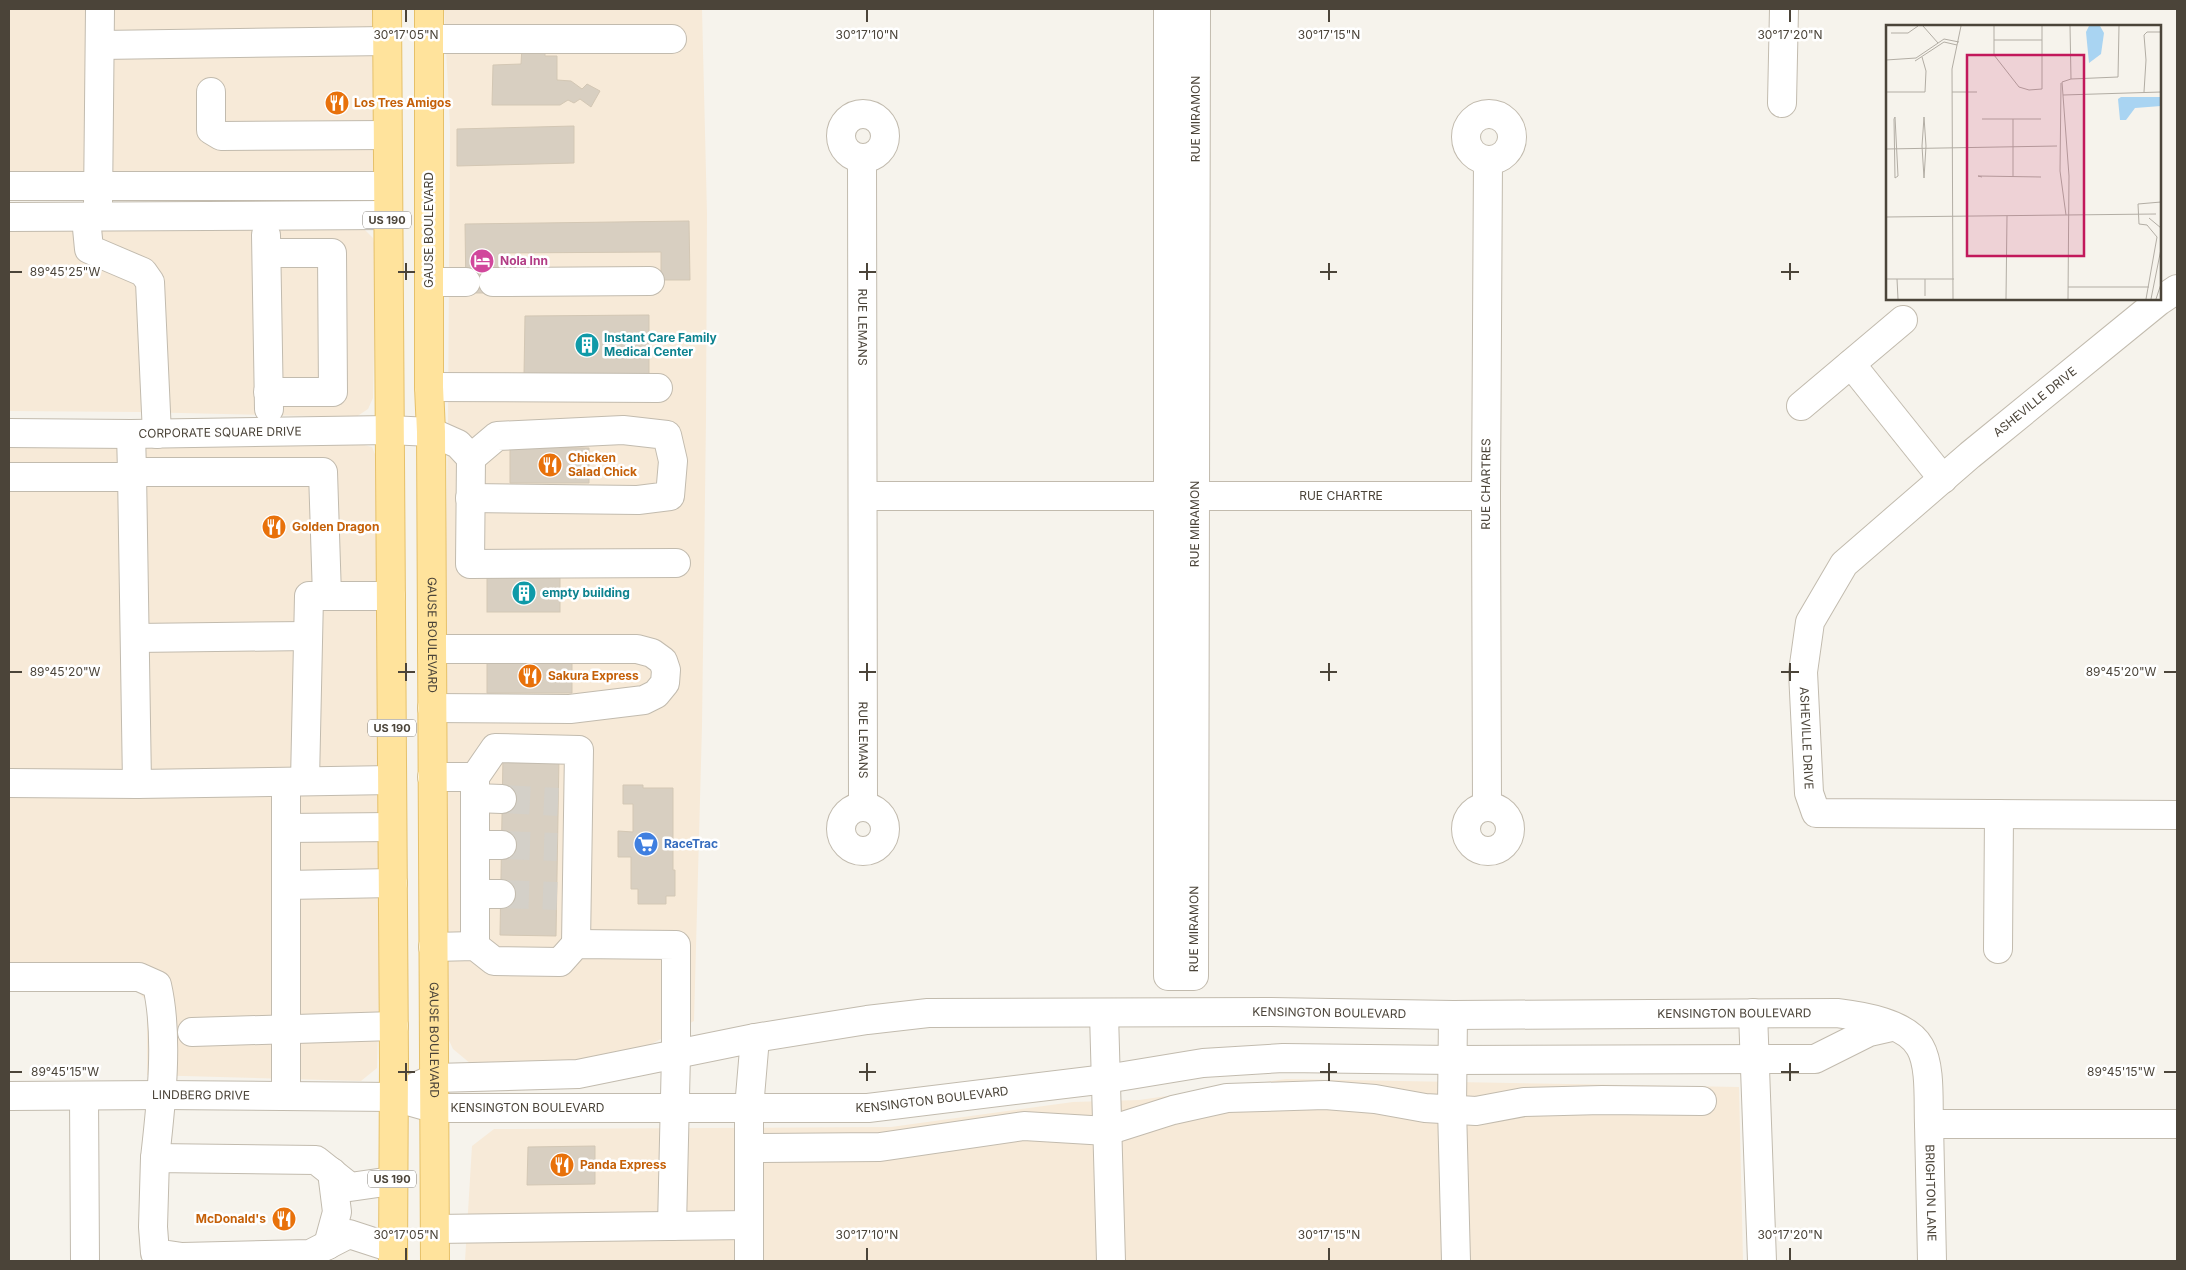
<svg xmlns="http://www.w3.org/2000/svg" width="2186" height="1270" viewBox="0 0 2186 1270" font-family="Inter,sans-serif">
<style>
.commercial{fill:#f7ead8}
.building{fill:#d8cfc1;stroke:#d3c7b4}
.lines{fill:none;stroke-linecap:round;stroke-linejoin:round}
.minor-tunnel{stroke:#d4d0c8;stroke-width:28;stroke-dasharray:28 14;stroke-linecap:butt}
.minor-casing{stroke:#c2bbae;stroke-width:30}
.major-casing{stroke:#e6c16a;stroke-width:30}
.minor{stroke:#fff;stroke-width:28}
.major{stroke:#ffe39c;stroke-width:28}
.ticks{fill:none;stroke:#4b4439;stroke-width:2}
.labels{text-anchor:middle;stroke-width:5;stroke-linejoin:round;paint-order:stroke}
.shield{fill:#fff;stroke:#817c74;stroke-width:1}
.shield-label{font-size:11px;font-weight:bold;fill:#4b4439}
.food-label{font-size:12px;font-weight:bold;fill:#c56008;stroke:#fff;text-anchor:start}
.street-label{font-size:12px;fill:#4b4439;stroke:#fff}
.hotel-label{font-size:12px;font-weight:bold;fill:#b23c85;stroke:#fff;text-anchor:start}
.culture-label{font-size:12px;font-weight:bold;fill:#0d838f;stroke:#fff;text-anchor:start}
.shop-label{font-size:12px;font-weight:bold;fill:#366cbe;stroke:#fff;text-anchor:start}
.inset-road{fill:none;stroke:#b2ada4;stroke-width:1}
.view{fill:#c2185b;fill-opacity:0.15;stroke:#c2185b;stroke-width:2.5}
.inset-edge{fill:none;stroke:#4b4439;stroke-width:2.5}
.ticks-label{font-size:12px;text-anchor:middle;fill:#4b4439;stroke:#fff;stroke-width:5;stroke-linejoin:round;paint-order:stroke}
</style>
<rect width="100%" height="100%" fill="#f6f3ec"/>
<g class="commercial">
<path d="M9,9H373L377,172L128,177L9,176Z"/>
<path d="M444,9H702L707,214L706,420L702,726L694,1021L646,1047L576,1062L471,1064L453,1049L446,1034L444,675L448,424L450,127Z"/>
<path d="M9,227L364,229L373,238L376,252L373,398L368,409L356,417L138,412L9,411Z"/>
<path d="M356,443L372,447L376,457L380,953L377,1068L361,1081L147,1075V1001L132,986L9,987V445Z"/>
<path d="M1286,1079L1739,1087L1743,1261H465L472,1146L494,1129L891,1127L1073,1102L1139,1100Z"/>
</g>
<g class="building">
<path d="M522,47H545V56H557V80L571,81L582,89L587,84L600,91L591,107L580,99L574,103L568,100L560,105H492L493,65L521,64Z"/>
<path d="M574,126V163L457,166V129Z"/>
<path d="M689,221L690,280H661V252L499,253V270L493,293H466L465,224Z"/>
<path d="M649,315V375H524L525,316Z"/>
<path d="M510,447L589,448V483H510Z"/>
<rect x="487" y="575" width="73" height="37"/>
<path d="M572,657V693H487V658Z"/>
<path d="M503,756L559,757L556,936L500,935Z"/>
<path d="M623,785H643V788H673V870H675V896H666V904H638V889H631V857H618V831L633,832V804H623Z"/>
<path d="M595,1146V1184L527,1185L528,1147Z"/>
</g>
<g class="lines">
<g class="minor-tunnel">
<path d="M502,799L558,802"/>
<path d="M502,845L557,847"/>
<path d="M501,894L557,896"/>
</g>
<defs>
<g id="minor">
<path id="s1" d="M1168,9V976H1194L1196,9"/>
<path d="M429,39H672"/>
<path d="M100,45L387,41"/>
<path d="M211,92V130L221,136L387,135"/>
<path d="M1782,103L1784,9"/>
<circle cx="863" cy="136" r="22"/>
<circle cx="1489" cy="137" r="23"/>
<path id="s2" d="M862,158L863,806"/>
<path d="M9,186H387"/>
<path d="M98,204L100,9"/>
<path d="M9,217L387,215"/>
<path d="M86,218L89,249L143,272L150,282L157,434"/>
<path d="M266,235L269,409"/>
<path d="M267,253H332L333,392H268"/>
<path d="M429,282H466"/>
<path d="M493,282L650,281"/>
<path id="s3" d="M2177,289L2159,301L1970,455L1844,564L1810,622L1803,672L1809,793L1816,813L2177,815"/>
<path d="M1851,364L1943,479"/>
<path d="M429,387L658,388"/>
<path d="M1801,406L1903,320"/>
<path id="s4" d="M9,433L131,434L389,430L431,432L458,444L471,458L470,564L676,563"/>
<path d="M131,434L132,472H323L327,596"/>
<path d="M132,472L137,784"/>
<path d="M9,477H132"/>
<path id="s5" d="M863,496H1486"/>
<path d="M470,498L638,500L670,496L673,461L667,435L623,430L497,436L471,458"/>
<path d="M135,638L308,636"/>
<path d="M432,649H637L652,653L663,661L666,670L665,683L656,694L644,700L570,709L432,708"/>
<path d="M432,777H475L495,748L579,750L576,944"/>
<path d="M475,777V946"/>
<path d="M305,781L309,596H391"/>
<path d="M9,783L137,784L392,780"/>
<path d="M475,798L502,799"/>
<path id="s6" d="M1487,806L1486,496L1488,160"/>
<circle cx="863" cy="829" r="22"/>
<circle cx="1488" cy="829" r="22"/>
<path d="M286,828L392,827"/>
<path d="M475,845H502"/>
<path d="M286,885L393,883"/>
<path d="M475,894H501"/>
<path d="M433,947L475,946L494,961L560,962L576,944L676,945V1054L672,1226"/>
<path d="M1998,949L1999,814"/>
<path d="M9,977H139L157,985C169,1037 161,1105 155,1158"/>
<path d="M1753,1013L1762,1261"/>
<path d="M1104,1014L1111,1261"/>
<path d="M1453,1015L1452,1108L1456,1261"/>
<path d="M192,1032L394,1026"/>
<path id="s7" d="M413,1088L435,1078L578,1074L755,1038L867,1020L928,1013L1271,1012L1453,1015L1837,1013C1862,1016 1907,1023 1920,1047C1931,1066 1928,1102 1929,1124H2177"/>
<path id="s8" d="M9,1096L163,1095L394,1097L433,1108H868L1106,1079L1203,1063L1283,1058L1454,1060L1815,1059L1869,1032L1891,1027"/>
<path d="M84,1096L85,1261"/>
<path d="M286,1096V782"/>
<path id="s9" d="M1929,1124L1932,1261"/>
<path d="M749,1148L880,1147L1024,1126L1107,1131L1173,1110L1227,1098L1325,1095L1375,1099L1425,1108L1476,1111L1524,1102L1602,1100L1702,1101"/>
<path d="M392,1181L350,1187L316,1160L155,1158L153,1227L155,1253L182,1257L310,1254L349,1234L392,1248"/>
<path d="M435,1229L749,1225"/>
<path d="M328,1245L337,1212L332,1172"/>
<path d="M749,1261V1108L755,1038"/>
</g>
<g id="major">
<path d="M387,9L394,1062L393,1261"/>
<path id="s10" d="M429,9V387L431,432L435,1261"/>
</g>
</defs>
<use href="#minor" class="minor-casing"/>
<use href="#major" class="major-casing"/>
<use href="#minor" class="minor"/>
<use href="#major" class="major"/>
</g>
<path class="ticks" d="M406,10V22M867,10V22M1329,10V22M1790,10V22M406,263V280M867,263V280M1329,263V280M1790,263V280M10,272H22M398,272H415M859,272H876M1320,272H1337M1781,272H1799M406,663V681M867,663V681M1329,663V681M1790,663V681M10,672H22M398,672H415M859,672H876M1320,672H1337M1781,672H1799M2164,672H2176M406,1063V1081M867,1063V1081M1329,1063V1081M1790,1063V1081M10,1072H22M398,1072H415M859,1072H876M1320,1072H1337M1781,1072H1799M2164,1072H2176M406,1248V1260M867,1248V1260M1329,1248V1260M1790,1248V1260"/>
<defs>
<symbol id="restaurant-disc" viewBox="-11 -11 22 22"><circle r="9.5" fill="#e8710a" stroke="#fff"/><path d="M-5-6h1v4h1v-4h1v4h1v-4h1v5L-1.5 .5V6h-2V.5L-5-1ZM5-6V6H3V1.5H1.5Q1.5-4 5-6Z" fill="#fff"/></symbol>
<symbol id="hotel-disc" viewBox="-11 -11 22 22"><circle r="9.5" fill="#d1479c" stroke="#fff"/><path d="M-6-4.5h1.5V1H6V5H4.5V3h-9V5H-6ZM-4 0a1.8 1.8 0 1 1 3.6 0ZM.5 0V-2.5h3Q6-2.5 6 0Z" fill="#fff"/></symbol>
<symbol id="building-disc" viewBox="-11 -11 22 22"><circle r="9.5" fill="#0f9aa8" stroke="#fff"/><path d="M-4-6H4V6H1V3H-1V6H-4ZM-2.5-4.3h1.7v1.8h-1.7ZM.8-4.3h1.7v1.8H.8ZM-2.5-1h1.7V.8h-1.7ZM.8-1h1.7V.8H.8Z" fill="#fff"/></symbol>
<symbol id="supermarket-disc" viewBox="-11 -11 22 22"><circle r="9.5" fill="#3f7fe0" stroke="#fff"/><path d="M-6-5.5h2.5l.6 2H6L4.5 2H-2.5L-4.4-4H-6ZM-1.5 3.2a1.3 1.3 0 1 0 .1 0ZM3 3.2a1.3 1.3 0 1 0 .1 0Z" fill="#fff"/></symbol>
</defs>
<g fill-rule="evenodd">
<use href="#restaurant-disc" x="323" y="89" width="28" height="28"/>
<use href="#hotel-disc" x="468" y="247" width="28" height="28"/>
<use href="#building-disc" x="573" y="331" width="28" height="28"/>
<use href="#restaurant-disc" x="536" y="451" width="28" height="28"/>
<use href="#restaurant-disc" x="260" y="513" width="28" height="28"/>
<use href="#building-disc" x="510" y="579" width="28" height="28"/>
<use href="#restaurant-disc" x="516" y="662" width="28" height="28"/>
<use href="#supermarket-disc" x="632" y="830" width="28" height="28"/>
<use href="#restaurant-disc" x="548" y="1151" width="28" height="28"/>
<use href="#restaurant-disc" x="270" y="1205" width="28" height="28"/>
</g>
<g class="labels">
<g class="shield">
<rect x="363" y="211.5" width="48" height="17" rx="4"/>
<rect x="368" y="719.5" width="48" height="17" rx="4"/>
<rect x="368" y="1170.5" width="48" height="17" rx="4"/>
</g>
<g class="shield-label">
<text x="387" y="224">US 190</text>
<text x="392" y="732">US 190</text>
<text x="392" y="1183">US 190</text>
</g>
<g class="food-label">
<text x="354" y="107">Los Tres Amigos</text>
<text x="568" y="462">Chicken<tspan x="568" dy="14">Salad Chick</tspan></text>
<text x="292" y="531">Golden Dragon</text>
<text x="548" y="680">Sakura Express</text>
<text x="580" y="1169">Panda Express</text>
<text x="266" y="1223" text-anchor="end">McDonald's</text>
</g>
<g class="street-label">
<text dy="4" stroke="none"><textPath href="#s1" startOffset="1850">RUE MIRAMON</textPath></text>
<text transform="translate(429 230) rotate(-90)" y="4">GAUSE BOULEVARD</text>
<text dy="4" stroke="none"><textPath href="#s2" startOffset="169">RUE LEMANS</textPath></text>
<text transform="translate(2035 402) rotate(-39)" y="4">ASHEVILLE DRIVE</text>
<text dy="4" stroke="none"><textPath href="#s4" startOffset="211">CORPORATE SQUARE DRIVE</textPath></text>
<text dy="4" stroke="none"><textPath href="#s6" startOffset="322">RUE CHARTRES</textPath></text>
<text dy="4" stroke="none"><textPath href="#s5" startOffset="478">RUE CHARTRE</textPath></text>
<text dy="4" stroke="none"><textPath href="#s1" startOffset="1445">RUE MIRAMON</textPath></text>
<text dy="4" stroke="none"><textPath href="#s10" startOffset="626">GAUSE BOULEVARD</textPath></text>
<text dy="4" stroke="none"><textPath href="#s3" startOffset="616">ASHEVILLE DRIVE</textPath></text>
<text dy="4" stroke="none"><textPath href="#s2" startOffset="582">RUE LEMANS</textPath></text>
<text dy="4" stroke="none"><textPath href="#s1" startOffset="1040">RUE MIRAMON</textPath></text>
<text dy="4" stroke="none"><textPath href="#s7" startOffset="924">KENSINGTON BOULEVARD</textPath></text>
<text dy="4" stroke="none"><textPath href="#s7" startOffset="1329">KENSINGTON BOULEVARD</textPath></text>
<text dy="4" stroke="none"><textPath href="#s10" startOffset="1031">GAUSE BOULEVARD</textPath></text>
<text dy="4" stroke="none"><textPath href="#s8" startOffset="192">LINDBERG DRIVE</textPath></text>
<text dy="4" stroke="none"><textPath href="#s8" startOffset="925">KENSINGTON BOULEVARD</textPath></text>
<text dy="4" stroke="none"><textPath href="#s8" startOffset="520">KENSINGTON BOULEVARD</textPath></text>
<text dy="4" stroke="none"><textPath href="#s9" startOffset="69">BRIGHTON LANE</textPath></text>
</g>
<g class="hotel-label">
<text x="500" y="265">Nola Inn</text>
</g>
<g class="culture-label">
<text x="604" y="342">Instant Care Family<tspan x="604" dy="14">Medical Center</tspan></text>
<text x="542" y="597">empty building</text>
</g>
<g class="shop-label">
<text x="664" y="848">RaceTrac</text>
</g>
</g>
<g transform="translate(1886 25)">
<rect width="275" height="275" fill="#f6f3ec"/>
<path d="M203,1H214L218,8L215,29L203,38L200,7ZM235,72H275V81L249,83L240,95H234L232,74Z" fill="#a9d4f2"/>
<path class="inset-road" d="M37,1L52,18M108,1V30L133,62L143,65L156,64V1M5,8H22L32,1M108,15H156M0,35L30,33L58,14L73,17M29,36L58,17L71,20M185,54L232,52L233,1M176,57L183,151L182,274M176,57L185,54L184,1M175,58L174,146L180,190M0,67H39L40,46L36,32M66,67H91M258,67L260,35L258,10L261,7H275M177,70L275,67M9,92L12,151L9,153L8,94ZM38,92L40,121L38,153L36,121ZM96,94H155M0,124L171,121M96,152L92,151L155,152M127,152V94M0,192L270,189M263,193L275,203M0,254H68M11,254L12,274M39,254V271M182,262H263M67,274L66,44L75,1M120,274L121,191M260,274L271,212L261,200L253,199L252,179L275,177M265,274L275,224M270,274L275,259"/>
<path class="view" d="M81,30H198V231H81Z"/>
<rect width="275" height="275" class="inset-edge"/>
</g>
<g class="ticks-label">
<text x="406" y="39">30°17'05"N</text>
<text x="867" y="39">30°17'10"N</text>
<text x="1329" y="39">30°17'15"N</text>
<text x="1790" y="39">30°17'20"N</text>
<text x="65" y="276">89°45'25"W</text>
<text x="2121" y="676">89°45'20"W</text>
<text x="65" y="676">89°45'20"W</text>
<text x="2121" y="1076">89°45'15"W</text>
<text x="65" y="1076">89°45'15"W</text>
<text x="406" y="1239">30°17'05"N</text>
<text x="867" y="1239">30°17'10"N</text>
<text x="1329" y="1239">30°17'15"N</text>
<text x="1790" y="1239">30°17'20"N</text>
</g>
<rect width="2186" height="1270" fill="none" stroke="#4b4439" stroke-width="20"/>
</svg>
